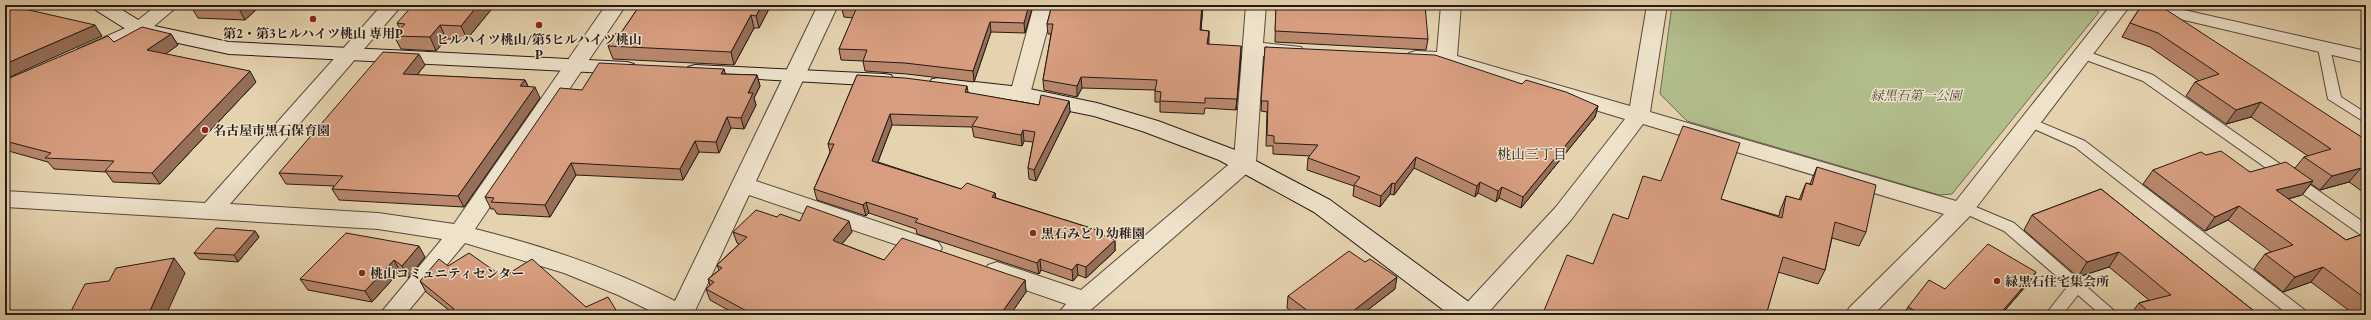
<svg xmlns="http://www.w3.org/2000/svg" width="2371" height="320" viewBox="0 0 2371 320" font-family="'EB Garamond','Noto Serif JP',serif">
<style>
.green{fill:#b2bd8c;stroke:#6c6b50}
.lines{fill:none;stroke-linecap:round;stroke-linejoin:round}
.lane-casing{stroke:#56483c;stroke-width:2}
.street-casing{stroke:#56483c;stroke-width:2}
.secondary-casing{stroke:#261915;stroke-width:2}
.lane{fill:#eee2cb;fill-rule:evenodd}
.street{fill:#eee2cb;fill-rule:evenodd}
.secondary{fill:#eee2cb;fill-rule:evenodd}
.wall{fill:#b9886d;stroke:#261915}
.shaded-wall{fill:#966f59;stroke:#261915}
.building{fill:#d79e7f;stroke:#261915}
.poi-dot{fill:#8f2418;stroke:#eee2cb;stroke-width:1.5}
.labels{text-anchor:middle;stroke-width:3;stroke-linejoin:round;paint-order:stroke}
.poi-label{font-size:13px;font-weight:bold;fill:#261915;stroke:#eee2cb;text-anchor:start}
.park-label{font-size:13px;font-style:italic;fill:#504a39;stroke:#eee2cb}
.neighbourhood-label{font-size:14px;fill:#261915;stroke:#eee2cb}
</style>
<rect width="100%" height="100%" fill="#e5d3af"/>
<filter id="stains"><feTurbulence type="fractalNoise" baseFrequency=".005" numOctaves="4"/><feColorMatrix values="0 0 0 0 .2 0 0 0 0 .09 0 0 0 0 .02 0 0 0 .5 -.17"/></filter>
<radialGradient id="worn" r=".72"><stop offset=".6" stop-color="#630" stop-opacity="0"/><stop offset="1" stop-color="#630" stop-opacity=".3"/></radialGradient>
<path class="green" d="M1672,5H2090L2099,12L1952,194L1939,195L1687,121L1660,94Z"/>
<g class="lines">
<defs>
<g id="lane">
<path d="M2324,44L2330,48L2341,97L2366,113V123L2328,99L2318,48Z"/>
<path d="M2083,50L2153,75L2366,224V236L2361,235L2143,81L2078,57L2077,54Z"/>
<path d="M2030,118L2085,141L2306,311L2308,315H2289L2075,147L2025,125L2023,122Z"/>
<path d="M1964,202L2014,223L2119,315H2101L2078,295L2062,315H2045L2068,286L2004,231L1959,211L1957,207L1959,203Z"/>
</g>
<g id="street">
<path d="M157,5H179L146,33L92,57L85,59L78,57L75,53L78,49L132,25Z"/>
<path d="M382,5H402L230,204L378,213L454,224L606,5H626L475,229C544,246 612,269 675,301L818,5H838L756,181L938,242L942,248L938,254L930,256L749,195L693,315H659L618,295L564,273L465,243L405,315H379L442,239L378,229L5,207V191L205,203Z"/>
<path d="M1034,5H1054L1030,94L1027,99L1020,101L1013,99L1010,94Z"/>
<path d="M1246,5H1266L1263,43L1301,47L1304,51L1301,55L1294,57L1263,56L1256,163L1253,168L1085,315H1057L1066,304L988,277L985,271L988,265L997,262L1081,290L1234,160Z"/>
<path d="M1441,5H1461L1457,56L1630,106L1647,5H1667L1650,112L1956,201L2111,5H2162L2366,51V63L2129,7L1969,217L1873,315H1846L1849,308L1944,214L1643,124L1571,220L1486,315H1459L1462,308L1555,208L1625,119L1446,65L1409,61L1406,57L1409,53L1416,51L1437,52Z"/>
</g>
<g id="secondary">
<path d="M91,5H114L145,24L229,42L627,62L634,64L637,68L634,72L627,74L229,54L132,33L94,9Z"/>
<path d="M695,65L884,74L891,75L894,80L891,85L884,86L688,75L685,71L688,67Z"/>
<path d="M939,78L1020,87L1097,103L1158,121L1235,150L1330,200L1477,308L1480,315H1450L1314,212L1219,160L1142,131L1094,116L1020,101L932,89L929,84L932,79Z"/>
</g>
</defs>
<use href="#lane" class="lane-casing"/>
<use href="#street" class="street-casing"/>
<use href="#secondary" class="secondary-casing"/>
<use href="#lane" class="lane"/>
<use href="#street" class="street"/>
<use href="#secondary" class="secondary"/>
</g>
<g class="wall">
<path d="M190,5H261L245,20L198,18Z"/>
<path d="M495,5L467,39H446L436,51L401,49L394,36L400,29L397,23Z"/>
<path d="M640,5H771L759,28H754L734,65L613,59L608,46L621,33Z"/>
<path d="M842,5H1033L1025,33L991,32L974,82L907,74L865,71L863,61L841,60L839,49L853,18L844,17L841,6Z"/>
<path d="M1052,5H1203L1201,30L1209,31L1208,44L1241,56L1236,110L1205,108L1204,114L1160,112V102H1155V90L1082,88L1077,97L1044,90L1043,80L1051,34H1048L1047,24Z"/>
<path d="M1276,5L1428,39L1426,50L1275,42Z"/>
<path d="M2142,5L2363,138L2366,134V194L2349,182L2320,190L2311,184L2302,195L2288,199L2346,240L2366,233V315H2355L2311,282L2283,292L2254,269L2265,254L2271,252L2228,220L2205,231L2143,184L2153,170L2206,155L2250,172L2295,168L2304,157L2308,156L2251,117L2226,124L2186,96L2195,82L2199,81L2150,47L2122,37L2130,23Z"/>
<path d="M171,34L178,45L165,54L256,82L160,184L113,182L106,172L54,169L48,162L5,150V86L8,84L5,80L114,42Z"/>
<path d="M1265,47L1522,84L1598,106L1595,117L1521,208L1499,198L1496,202L1478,193L1475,197L1414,168L1394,195L1390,194L1380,207L1353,196L1354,186L1307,170L1308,158L1310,156L1273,154V146H1266L1267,112L1261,111Z"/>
<path d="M425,65L417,75L525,80L528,86L540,98L464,207L339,200L332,189L334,186L286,184L279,173Z"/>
<path d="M724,69L725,74L757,75L760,86L754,98L756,105L744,129L731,128L719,153L699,152L683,180L576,175L550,217L497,214L494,209H491L485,197L582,90Z"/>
<path d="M857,75L968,93L1039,105L1069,101L1070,112L1036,181L1029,179L1028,168L1033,142L1024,141L1022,146L974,137L972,127L892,125L878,162L961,189L995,193L996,198L1100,231V234L1115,240V251L1086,278L1078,275L1073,281L1041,270L1039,274L917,234L916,229L869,213L866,216L817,200L814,189L830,152L828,144Z"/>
<path d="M1817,167L1866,232L1859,246L1832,238L1825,270L1818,284L1778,272L1766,315H1543V313L1593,264L1628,219L1721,199L1779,216L1780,211L1786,196L1799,200L1806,183L1810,184Z"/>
<path d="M2101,189L2259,315H2130L2139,303L2149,300L2109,267L2078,277L2024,230L2032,215Z"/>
<path d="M777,217L800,221L852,232L842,244L884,260L1025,280L1026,292L1010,315H737L710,300L706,289L710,285L708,279L719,270L717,265L739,244L737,243L733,232Z"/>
<path d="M255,231L259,237L238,262L199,259L194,253Z"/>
<path d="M346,233L425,257L408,278L400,271L372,302L308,290L300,279Z"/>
<path d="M1365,262L1395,289L1361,315H1297L1287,308L1288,296Z"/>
<path d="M448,266L503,277L586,307L619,315H447L446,314L450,311L426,292L420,281Z"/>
<path d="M2031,280L2001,315H1903L1908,307Z"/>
</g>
<g class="shaded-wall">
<path d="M240,5H261L245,20L238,7Z"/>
<path d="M478,5H495L467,39L461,26Z"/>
<path d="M762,5H771L759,28L756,16Z"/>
<path d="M1029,5H1033L1025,33L1024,23Z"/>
<path d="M1202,5H1203L1200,41V30Z"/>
<path d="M751,15L754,28L734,65L731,52Z"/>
<path d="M990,22L991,32L974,82L973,71Z"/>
<path d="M95,25L102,36L5,79V64Z"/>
<path d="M440,25L446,39L436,51L430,37Z"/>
<path d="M1209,31V41L1207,55V44Z"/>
<path d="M171,34L178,45L155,62L147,50Z"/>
<path d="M1241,46V56L1236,110L1237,99Z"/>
<path d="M419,54L425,65L408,86L403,74Z"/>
<path d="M724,69L727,80L721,74Z"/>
<path d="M250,71L256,82L160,184L152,173Z"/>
<path d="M757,75L760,86L754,98L756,105L744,129L741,118L748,93Z"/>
<path d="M1081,77L1082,88L1077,97V86Z"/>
<path d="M525,80L530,91L520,86Z"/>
<path d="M967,86L969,97L965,92Z"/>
<path d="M535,87L540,98L464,207L458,196Z"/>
<path d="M1069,101L1070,112L1036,181L1034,170Z"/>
<path d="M2261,102L2251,117L2226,124L2236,110Z"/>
<path d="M1598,106L1595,117L1521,208L1523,197Z"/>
<path d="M890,114L892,125L874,172L872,161Z"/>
<path d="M727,117L731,128L719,153L716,142Z"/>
<path d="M1023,130L1024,141L1022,146L1021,135Z"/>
<path d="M695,141L699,152L683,180L680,169Z"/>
<path d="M1416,157L1414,168L1394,195L1395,184Z"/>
<path d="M571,163L576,175L550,217L545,205Z"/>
<path d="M2361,168L2349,182L2320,190L2332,176Z"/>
<path d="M2313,181L2302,195L2265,205L2276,190Z"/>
<path d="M1480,182L1478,193L1475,197L1477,186Z"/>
<path d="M1392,183L1390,194L1380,207L1381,196Z"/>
<path d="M1502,187L1499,198L1496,202L1498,191Z"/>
<path d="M995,193L996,204L992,197Z"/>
<path d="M866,202L869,213L866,216L863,205Z"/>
<path d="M2239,206L2228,220L2205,231L2215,217Z"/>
<path d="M849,221L852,232L836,251L833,240Z"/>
<path d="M255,231L259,237L238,262L234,255Z"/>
<path d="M1115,240V251L1086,278V267Z"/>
<path d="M419,246L425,257L408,278L402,266Z"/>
<path d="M2119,252L2109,267L2078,277L2087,262Z"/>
<path d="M174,258L185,273L166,315H148Z"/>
<path d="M1040,259L1041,270L1039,274L1037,263Z"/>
<path d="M394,260L400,271L372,302L365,291Z"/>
<path d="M1077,264L1078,275L1073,281L1072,270Z"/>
<path d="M2323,267L2311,282L2283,292L2295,277Z"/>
<path d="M2036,272L2031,280L2001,315H1999Z"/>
<path d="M1397,277L1395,289L1361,315H1348Z"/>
<path d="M1025,280L1026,292L1010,315H1000Z"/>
</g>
<g class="building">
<path d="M5,5H7L95,25L5,64Z"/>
<path d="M190,5H240L238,7Z"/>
<path d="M413,5H478L461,26L440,25L430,37L394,36L405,24L397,23Z"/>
<path d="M640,5H762L756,16L751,15L731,52L608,46L616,33H621Z"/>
<path d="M842,5H1029L1024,23L990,22L973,71L905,63L863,61L867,50L839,49L857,7L841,6Z"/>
<path d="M1052,5H1202L1200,30L1209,31L1207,44L1241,46L1237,99L1205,98V103L1160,101L1161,92L1155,91L1157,80L1081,77L1077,86L1043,80L1053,24H1047Z"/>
<path d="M1276,5H1425L1428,39L1275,31Z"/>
<path d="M2142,5H2159L2366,140V171L2361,168L2332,176L2304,157L2331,149L2261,102L2236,110L2195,82L2219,74L2158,33L2130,23Z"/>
<path d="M142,27L171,34L147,50L250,71L152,173L105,171L114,161L45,158L51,153L5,141V86L9,84L5,80L108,36L114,42Z"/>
<path d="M1265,47L1435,55L1522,84L1526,80L1566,92L1598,106L1523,197L1502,187L1498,191L1480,182L1477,186L1416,157L1395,184L1392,183L1381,196L1354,185L1360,177L1308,158L1318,145L1274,143V136L1267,135L1268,101H1261Z"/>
<path d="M383,52L419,54L403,74L525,80L520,86L535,87L458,196L332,189L343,176L279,173Z"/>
<path d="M599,63L724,69L721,74L757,75L748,93H753L741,118L727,117L716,142L695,141L680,169L571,163L545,205L491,202L494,198L485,197L560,88L582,90Z"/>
<path d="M857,75L905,78L967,86L965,92L1039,105L1041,95L1069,101L1034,170L1028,168L1035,132L1023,130L1021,135L972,126L978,117L890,114L872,161L961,189L967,183L995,193L992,197L1100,231L1098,233L1115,240L1086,267L1077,264L1072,270L1040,259L1037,263L915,222L918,219L866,202L863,205L814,189L834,144H828Z"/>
<path d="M1683,126L1740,143L1721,199L1782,218L1786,196L1801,200L1806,183L1812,185L1817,167L1876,185L1866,232L1835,222L1825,270L1783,257L1766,315H1735L1728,313V315H1548L1543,313L1567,255L1593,264L1613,214L1628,219L1643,176L1661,181Z"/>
<path d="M2221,151L2250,172L2286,162L2313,181L2276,190L2346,240L2366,233V299L2323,267L2295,277L2265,254L2293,245L2239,206L2215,217L2153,170L2201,152L2206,155Z"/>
<path d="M2101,189L2259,315H2152L2139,303L2171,295L2119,252L2087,262L2032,215Z"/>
<path d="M807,206L849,221L833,240L834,241L884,260L902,238L1025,280L1000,315H754L706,289L714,282L708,279L722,268L717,265L747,237L733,232L756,210L777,217L780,214L800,221Z"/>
<path d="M216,228L255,231L234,255L194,253Z"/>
<path d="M346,233L419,246L402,266L394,260L365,291L300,279Z"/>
<path d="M1988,244L2036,272L1999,315H1923L1908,307L1929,280L1945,289Z"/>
<path d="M1349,251L1365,262L1370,259L1397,277L1348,315H1313L1288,296Z"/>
<path d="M469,253L503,277L532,259L586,307L608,297L619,315H448L446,314L454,309L420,281L439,259L448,266Z"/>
<path d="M174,258L148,315H69L85,284L109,281L116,268Z"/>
</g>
<g class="poi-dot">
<circle cx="313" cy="19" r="4"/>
<circle cx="539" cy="25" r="4"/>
<circle cx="205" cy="130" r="4"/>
<circle cx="1033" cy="233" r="4"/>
<circle cx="362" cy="273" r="4"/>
<circle cx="1997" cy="281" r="4"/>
</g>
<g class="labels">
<g class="poi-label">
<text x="313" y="38" text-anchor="middle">第2・第3ヒルハイツ桃山 専用P</text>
<text x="539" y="44" text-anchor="middle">ヒルハイツ桃山/第5ヒルハイツ桃山<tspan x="539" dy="15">P</tspan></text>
<text x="213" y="135">名古屋市黒石保育園</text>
<text x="1041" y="238">黒石みどり幼稚園</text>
<text x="370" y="278">桃山コミュニティセンター</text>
<text x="2005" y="286">緑黒石住宅集会所</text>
</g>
<g class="park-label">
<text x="1916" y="100">緑黒石第一公園</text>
</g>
<g class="neighbourhood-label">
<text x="1532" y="159">桃山三丁目</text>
</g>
</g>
<rect width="2371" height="320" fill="none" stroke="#e5d3af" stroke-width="20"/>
<rect x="6" y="6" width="2359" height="308" fill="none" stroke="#261915" stroke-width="2"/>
<rect x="10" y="10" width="2351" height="300" fill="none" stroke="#261915"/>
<rect width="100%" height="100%" filter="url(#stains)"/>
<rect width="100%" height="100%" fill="url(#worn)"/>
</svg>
